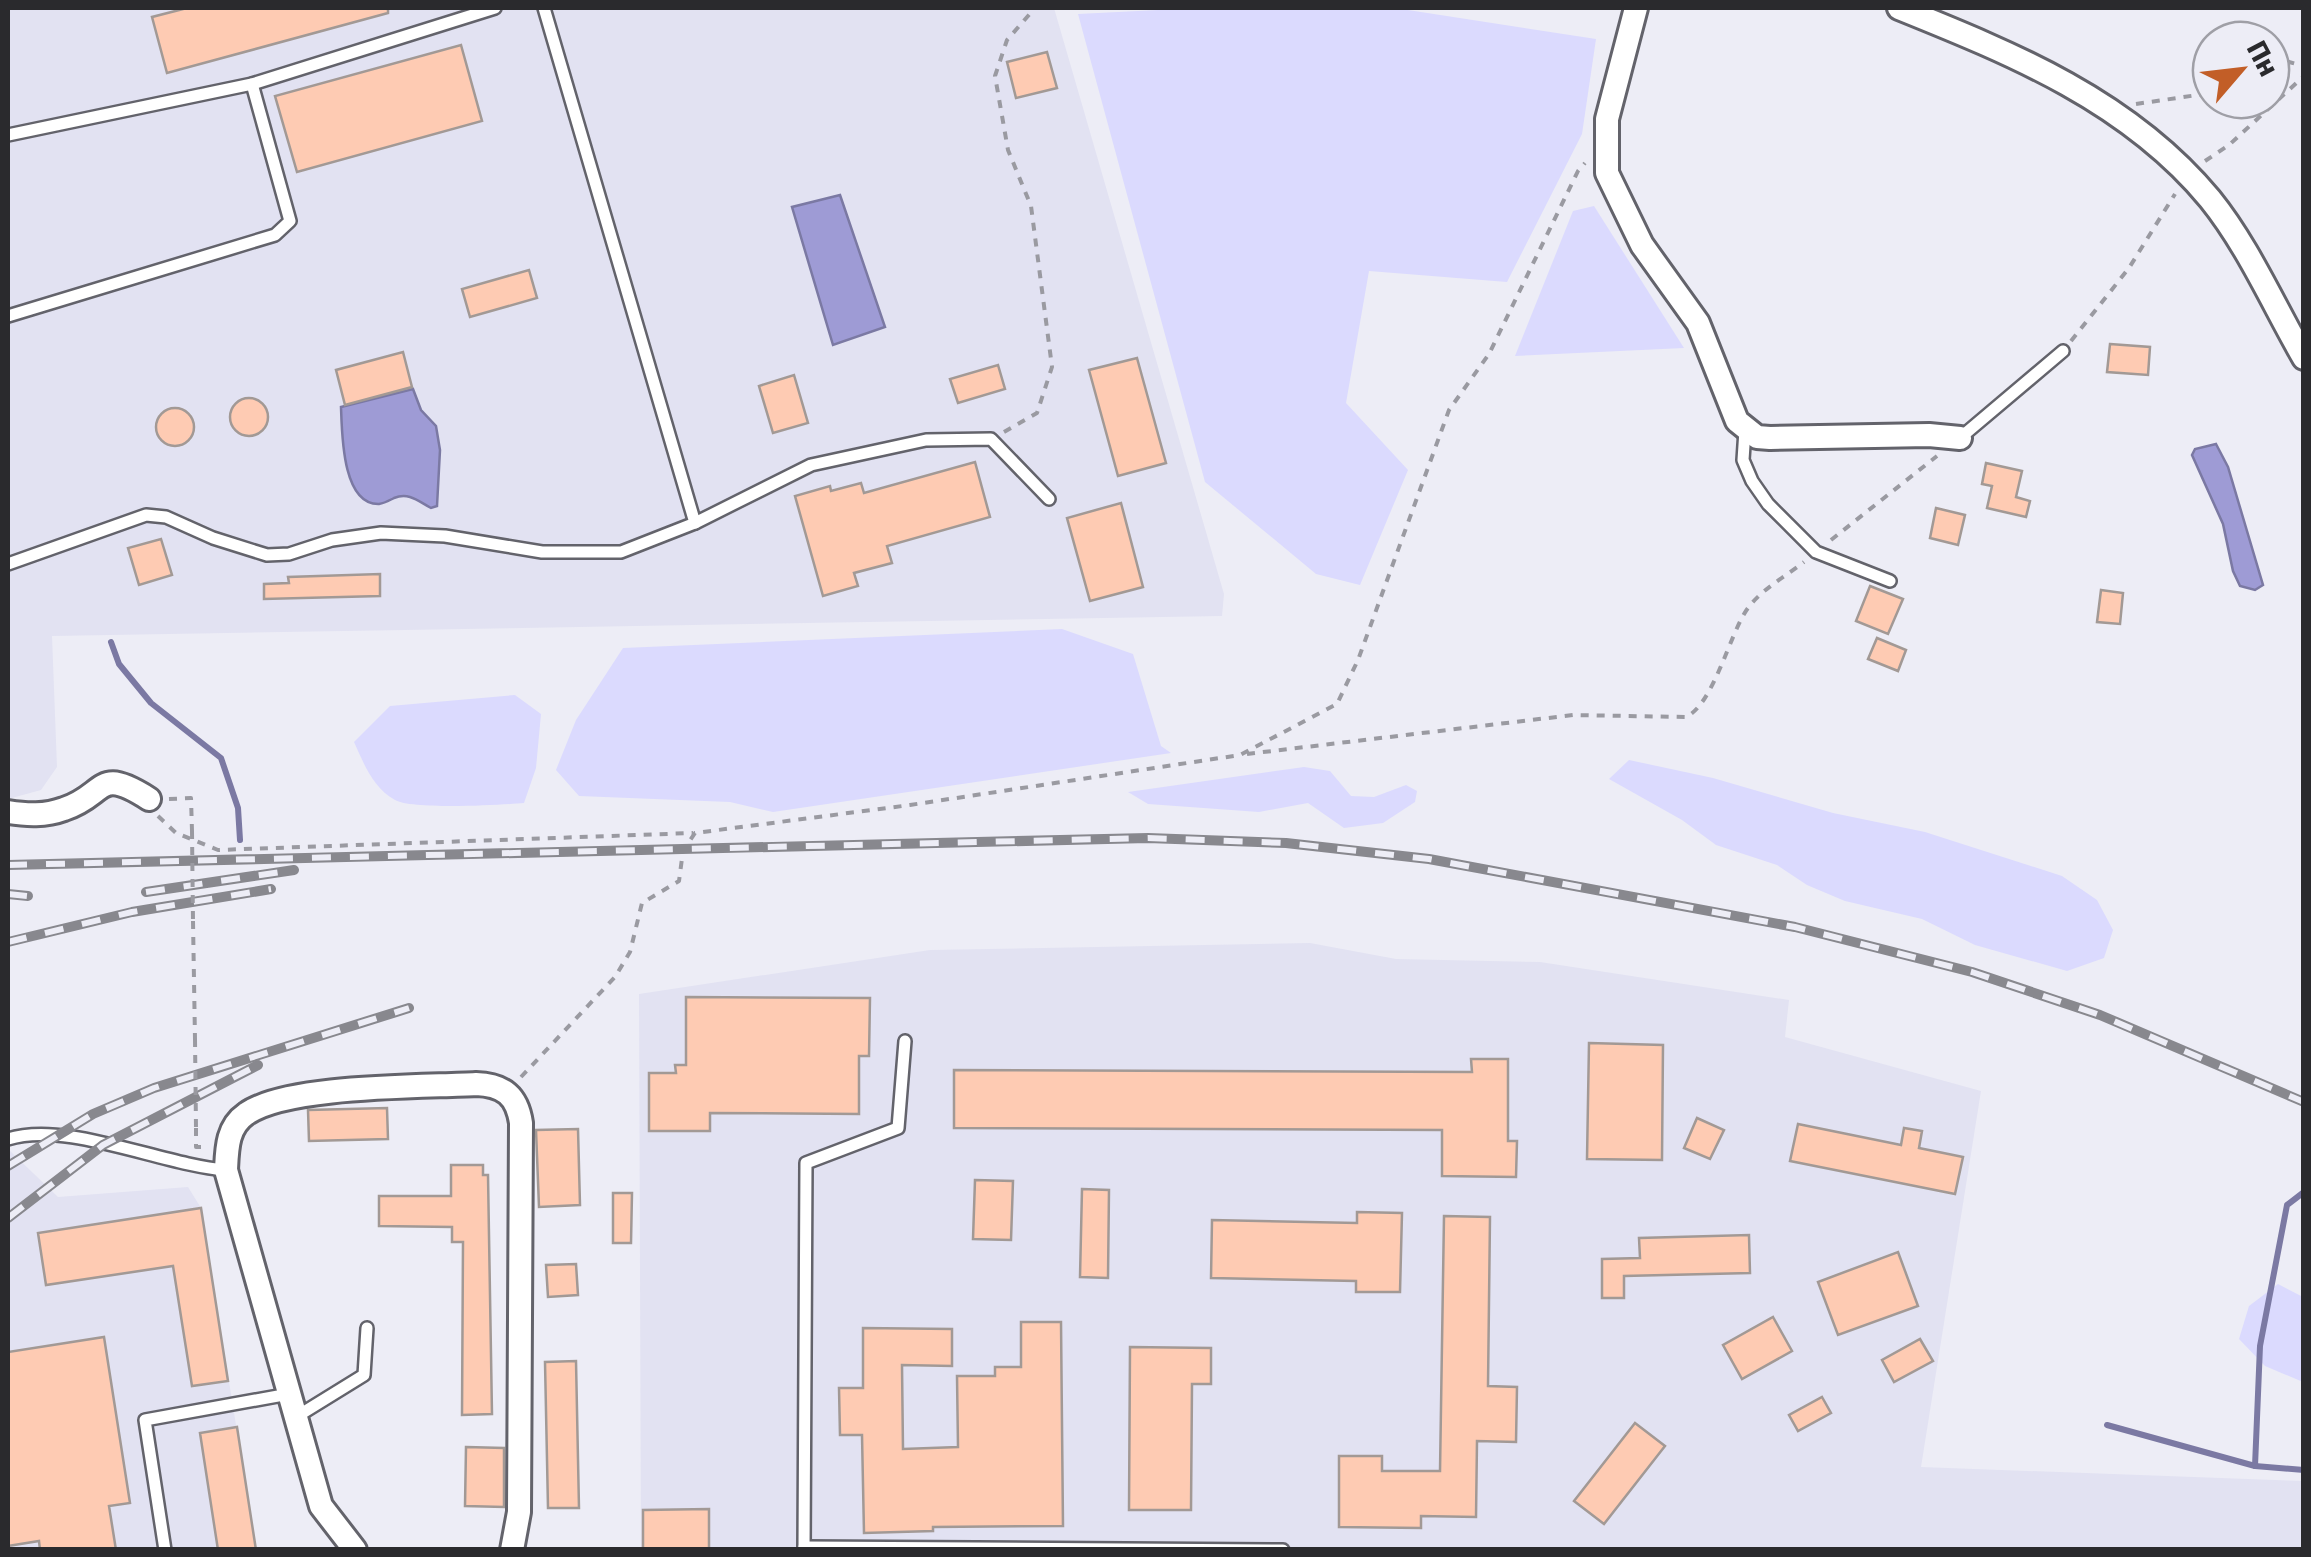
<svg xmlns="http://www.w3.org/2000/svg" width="2311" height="1557" viewBox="0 0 2311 1557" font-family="'Fira Sans',sans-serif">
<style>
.built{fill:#e2e2f2}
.green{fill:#dbdafe}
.water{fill:#9e9bd5;stroke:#7b79a3;stroke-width:2.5}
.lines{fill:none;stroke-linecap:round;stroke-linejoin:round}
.stream{stroke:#7b79a3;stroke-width:6}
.building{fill:#fecbb3;stroke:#a29995;stroke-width:2.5}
.lane-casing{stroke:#63636b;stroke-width:16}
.street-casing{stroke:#63636b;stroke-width:28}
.path{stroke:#9a9aa1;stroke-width:4;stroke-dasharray:8 8;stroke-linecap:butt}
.lane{stroke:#fff;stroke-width:11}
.street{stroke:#fff;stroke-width:22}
.rail-casing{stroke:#88888e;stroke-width:10}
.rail{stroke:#ededf6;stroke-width:6;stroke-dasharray:19;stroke-linecap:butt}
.path-bridge{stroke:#9a9aa1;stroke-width:4;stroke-dasharray:8 8;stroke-linecap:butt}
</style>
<rect width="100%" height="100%" fill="#ededf6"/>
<g class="built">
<path d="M8,8H1054L1224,594L1222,616L52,636L57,767L41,790L8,799Z"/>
<path d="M1310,943L1396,959L1540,962L1789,1000L1785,1037L1981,1091L1921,1467L2303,1481V1549H641L639,994L930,950Z"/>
<path d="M8,1149L58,1197L188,1187L201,1208L256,1549H8Z"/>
</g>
<g class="green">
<path d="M1395,8L1596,39L1582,134L1507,282L1369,271L1346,403L1408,470L1360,585L1316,574L1205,482L1078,14L1178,9Z"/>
<path d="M1594,206L1684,348L1515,356L1573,211Z"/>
<path d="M1062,629L1133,654L1161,746L1171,753L773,812L730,802L579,796L556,770L576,720L623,648Z"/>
<path d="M515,695L541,714L536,768L524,803C501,805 413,810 395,800C373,788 364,764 354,742L390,706Z"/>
<path d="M1629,760L1713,778L1833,813L1925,832L2062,876L2097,900L2113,930L2104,958L2067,971L1975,945L1922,919L1845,901L1807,885L1777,865L1716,845L1682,820L1609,779Z"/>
<path d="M1304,767L1330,771L1351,796L1374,797L1406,785L1417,791L1415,802L1383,823L1344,828L1308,803L1259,812L1148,804L1128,792Z"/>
<path d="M2278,1284L2303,1297V1382L2265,1366L2239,1339L2249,1306Z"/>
</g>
<g class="water">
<path d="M840,195L885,327L833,345L792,207Z"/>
<path d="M413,389L421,410L436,426L440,450L437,506L431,508C418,501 409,492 394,498C388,501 385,503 379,504C342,505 342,433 341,407Z"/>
<path d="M2216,444L2228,467L2263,585L2255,590L2240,586L2233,571L2223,524L2192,455L2195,449Z"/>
</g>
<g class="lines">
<g class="stream">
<path d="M111,642L119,664L151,703L221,758L238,808L240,840"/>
<path d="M2107,1425L2255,1466L2304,1470"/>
<path d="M2255,1466L2260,1346L2287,1205L2304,1192"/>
</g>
</g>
<g class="building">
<path d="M187,8H388V13L167,73L152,17Z"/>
<path d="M461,45L482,121L297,172L275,96Z"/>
<path d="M1047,52L1057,88L1016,98L1007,62Z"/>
<path d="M529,270L537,298L470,317L462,289Z"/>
<path d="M2110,344L2150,347L2148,375L2107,372Z"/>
<path d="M403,352L412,387L345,405L336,370Z"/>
<path d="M1137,358L1166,463L1118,476L1089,370Z"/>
<path d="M998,365L1005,389L958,403L950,379Z"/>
<path d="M794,375L808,423L773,433L759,386Z"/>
<circle cx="249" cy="417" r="19"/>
<circle cx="175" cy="427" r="19"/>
<path d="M975,462L990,517L887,546L892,563L854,573L858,586L823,596L795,496L830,486L831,491L861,483L864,493Z"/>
<path d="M1986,463L2022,471L2016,497L2030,501L2026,517L1987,508L1992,486L1982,484Z"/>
<path d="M1121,503L1143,587L1090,601L1067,518Z"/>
<path d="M1936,508L1965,515L1958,545L1930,538Z"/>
<path d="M161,539L172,575L139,585L128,548Z"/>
<path d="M380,574V596L264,599V584L289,583L288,577Z"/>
<path d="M1870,586L1903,599L1888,634L1856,621Z"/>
<path d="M2101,590L2123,593L2120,624L2097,622Z"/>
<path d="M1877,638L1906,650L1898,671L1868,659Z"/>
<path d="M686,997L870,998L869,1056H859V1114L710,1113V1131H649V1073H676L675,1065H686Z"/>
<path d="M1589,1043L1663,1045L1662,1160L1587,1159Z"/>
<path d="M1471,1059H1508V1141H1517L1516,1177L1442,1176V1130L954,1128V1070L1472,1072Z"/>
<path d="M387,1108L388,1139L309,1141L308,1110Z"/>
<path d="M1697,1118L1724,1130L1710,1159L1684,1148Z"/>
<path d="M1798,1124L1901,1145L1904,1128L1922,1131L1919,1148L1963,1157L1955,1194L1790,1161Z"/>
<path d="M578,1129L580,1205L539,1207L536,1130Z"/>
<path d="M451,1165H483V1175H488L492,1414L462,1415L463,1242H452V1227L379,1226V1196H451Z"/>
<path d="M975,1180L1013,1181L1011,1240L973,1239Z"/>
<path d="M1082,1189L1109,1190L1108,1278L1080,1277Z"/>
<path d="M613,1193H632L631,1243H613Z"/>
<path d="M201,1208L228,1381L192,1386L173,1266L46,1285L38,1233Z"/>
<path d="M1357,1212L1402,1213L1400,1292H1356V1281L1211,1278L1212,1220L1357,1223Z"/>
<path d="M1444,1216L1490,1217L1488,1386L1517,1387L1516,1442L1477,1441L1476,1517L1421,1516V1528L1339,1527V1456H1382V1471H1440Z"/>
<path d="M1749,1235L1750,1273L1624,1276V1298H1602V1259L1640,1258L1639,1238Z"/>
<path d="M1898,1252L1918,1306L1838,1335L1818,1282Z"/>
<path d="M576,1264L578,1295L548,1297L546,1265Z"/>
<path d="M1773,1317L1792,1351L1742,1379L1723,1345Z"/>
<path d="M1021,1322H1061L1063,1526L933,1527V1531L864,1533L862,1435H840L839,1388H863V1328L952,1329V1366L902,1365L903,1449L958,1447L957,1376H995V1367H1021Z"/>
<path d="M104,1337L130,1503L109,1506L116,1550H40L39,1541L8,1546V1352Z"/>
<path d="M1920,1339L1933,1361L1894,1382L1882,1360Z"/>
<path d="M1130,1347L1211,1348V1384H1192L1191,1510H1129Z"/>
<path d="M576,1361L579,1508H548L545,1362Z"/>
<path d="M1822,1397L1831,1413L1798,1431L1789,1415Z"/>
<path d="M1635,1423L1665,1446L1604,1524L1574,1501Z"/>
<path d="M237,1427L256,1550H218L200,1433Z"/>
<path d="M466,1447L504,1448V1507L465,1506Z"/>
<path d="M709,1509V1550H643V1510Z"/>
</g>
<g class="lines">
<defs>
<g id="lane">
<path d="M8,135L252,84L495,8"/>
<path d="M8,316L275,235L290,221L252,84"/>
<path d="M1745,430L1743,460L1752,481L1768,504L1816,552L1890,581"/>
<path d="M1960,438L2063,351"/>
<path d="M695,523L811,465L926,440L991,439L1049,499"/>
<path d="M8,564L146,515L166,517L213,538L267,555L289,554L332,540L381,533L445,536L542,552H621L695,523L544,8"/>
<path d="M8,1139C66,1120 162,1165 226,1170"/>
<path d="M296,1417L364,1375L367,1328"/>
<path d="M804,1547L1283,1550"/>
<path d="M165,1550L145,1420L289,1394"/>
<path d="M804,1550L806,1163L898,1128L905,1041"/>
</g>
<g id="street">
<path d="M1636,8L1607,119V173L1642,245L1698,323L1737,421L1757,437L1770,438L1929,435L1960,438"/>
<path d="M1899,8C2013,54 2129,101 2210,199C2248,246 2274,306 2304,358"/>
<path d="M8,812C27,815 45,816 64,809C107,795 96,765 149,799"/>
<path d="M355,1550L321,1506L226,1170C227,1149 227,1127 246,1114C286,1085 422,1087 476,1084C504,1085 517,1096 521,1123L519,1512L512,1550"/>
</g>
</defs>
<use href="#lane" class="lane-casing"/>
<use href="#street" class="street-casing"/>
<g class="path">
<path d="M2271,67L2289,62L2304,66"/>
<path d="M2136,104L2211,93"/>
<path d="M2205,161L2229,145L2304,76"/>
<path d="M2071,341L2129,268L2175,194"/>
<path d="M1004,432L1037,413L1052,367L1031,206L1008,150L995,76L1007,40L1035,8"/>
<path d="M1831,540L1937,456"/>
<path d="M1247,754L1573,715L1686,717C1714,704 1730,632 1748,608C1762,589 1786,576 1804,562"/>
<path d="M169,799L191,798L192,831"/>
<path d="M158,816L176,833L218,850L693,833"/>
<path d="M193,921L195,1039"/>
<path d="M521,1077L615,977L630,952L642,903L679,881L683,851L695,833L910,805L1240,755L1337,704L1358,660L1449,410L1489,354L1578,171L1585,163"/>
<path d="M196,1128V1147H205"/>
</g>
<use href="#lane" class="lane"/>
<use href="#street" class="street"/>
<defs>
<g id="rail">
<path d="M8,865L1148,838L1286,843L1429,859L1795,927L1972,972L2100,1015L2304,1102"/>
<path d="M146,892L294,870"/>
<path d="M8,894L28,896"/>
<path d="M8,942L132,912L271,889"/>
<path d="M8,1166L93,1114L154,1088L409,1008"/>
<path d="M8,1218L103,1145L258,1065"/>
</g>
</defs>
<use href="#rail" class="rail-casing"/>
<use href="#rail" class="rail"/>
<g class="path-bridge">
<path d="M192,831L193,921"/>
<path d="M195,1039L196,1128"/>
</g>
</g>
<rect width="2311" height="1557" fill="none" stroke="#2a2a2d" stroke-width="20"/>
<g transform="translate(2241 70) rotate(62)"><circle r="48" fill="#ededf6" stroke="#9f9fa6" stroke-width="2.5"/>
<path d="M0-8L18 38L0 25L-18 38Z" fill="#c25e27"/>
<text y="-15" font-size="28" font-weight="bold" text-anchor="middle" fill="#2a2a2d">Пн</text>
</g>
</svg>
